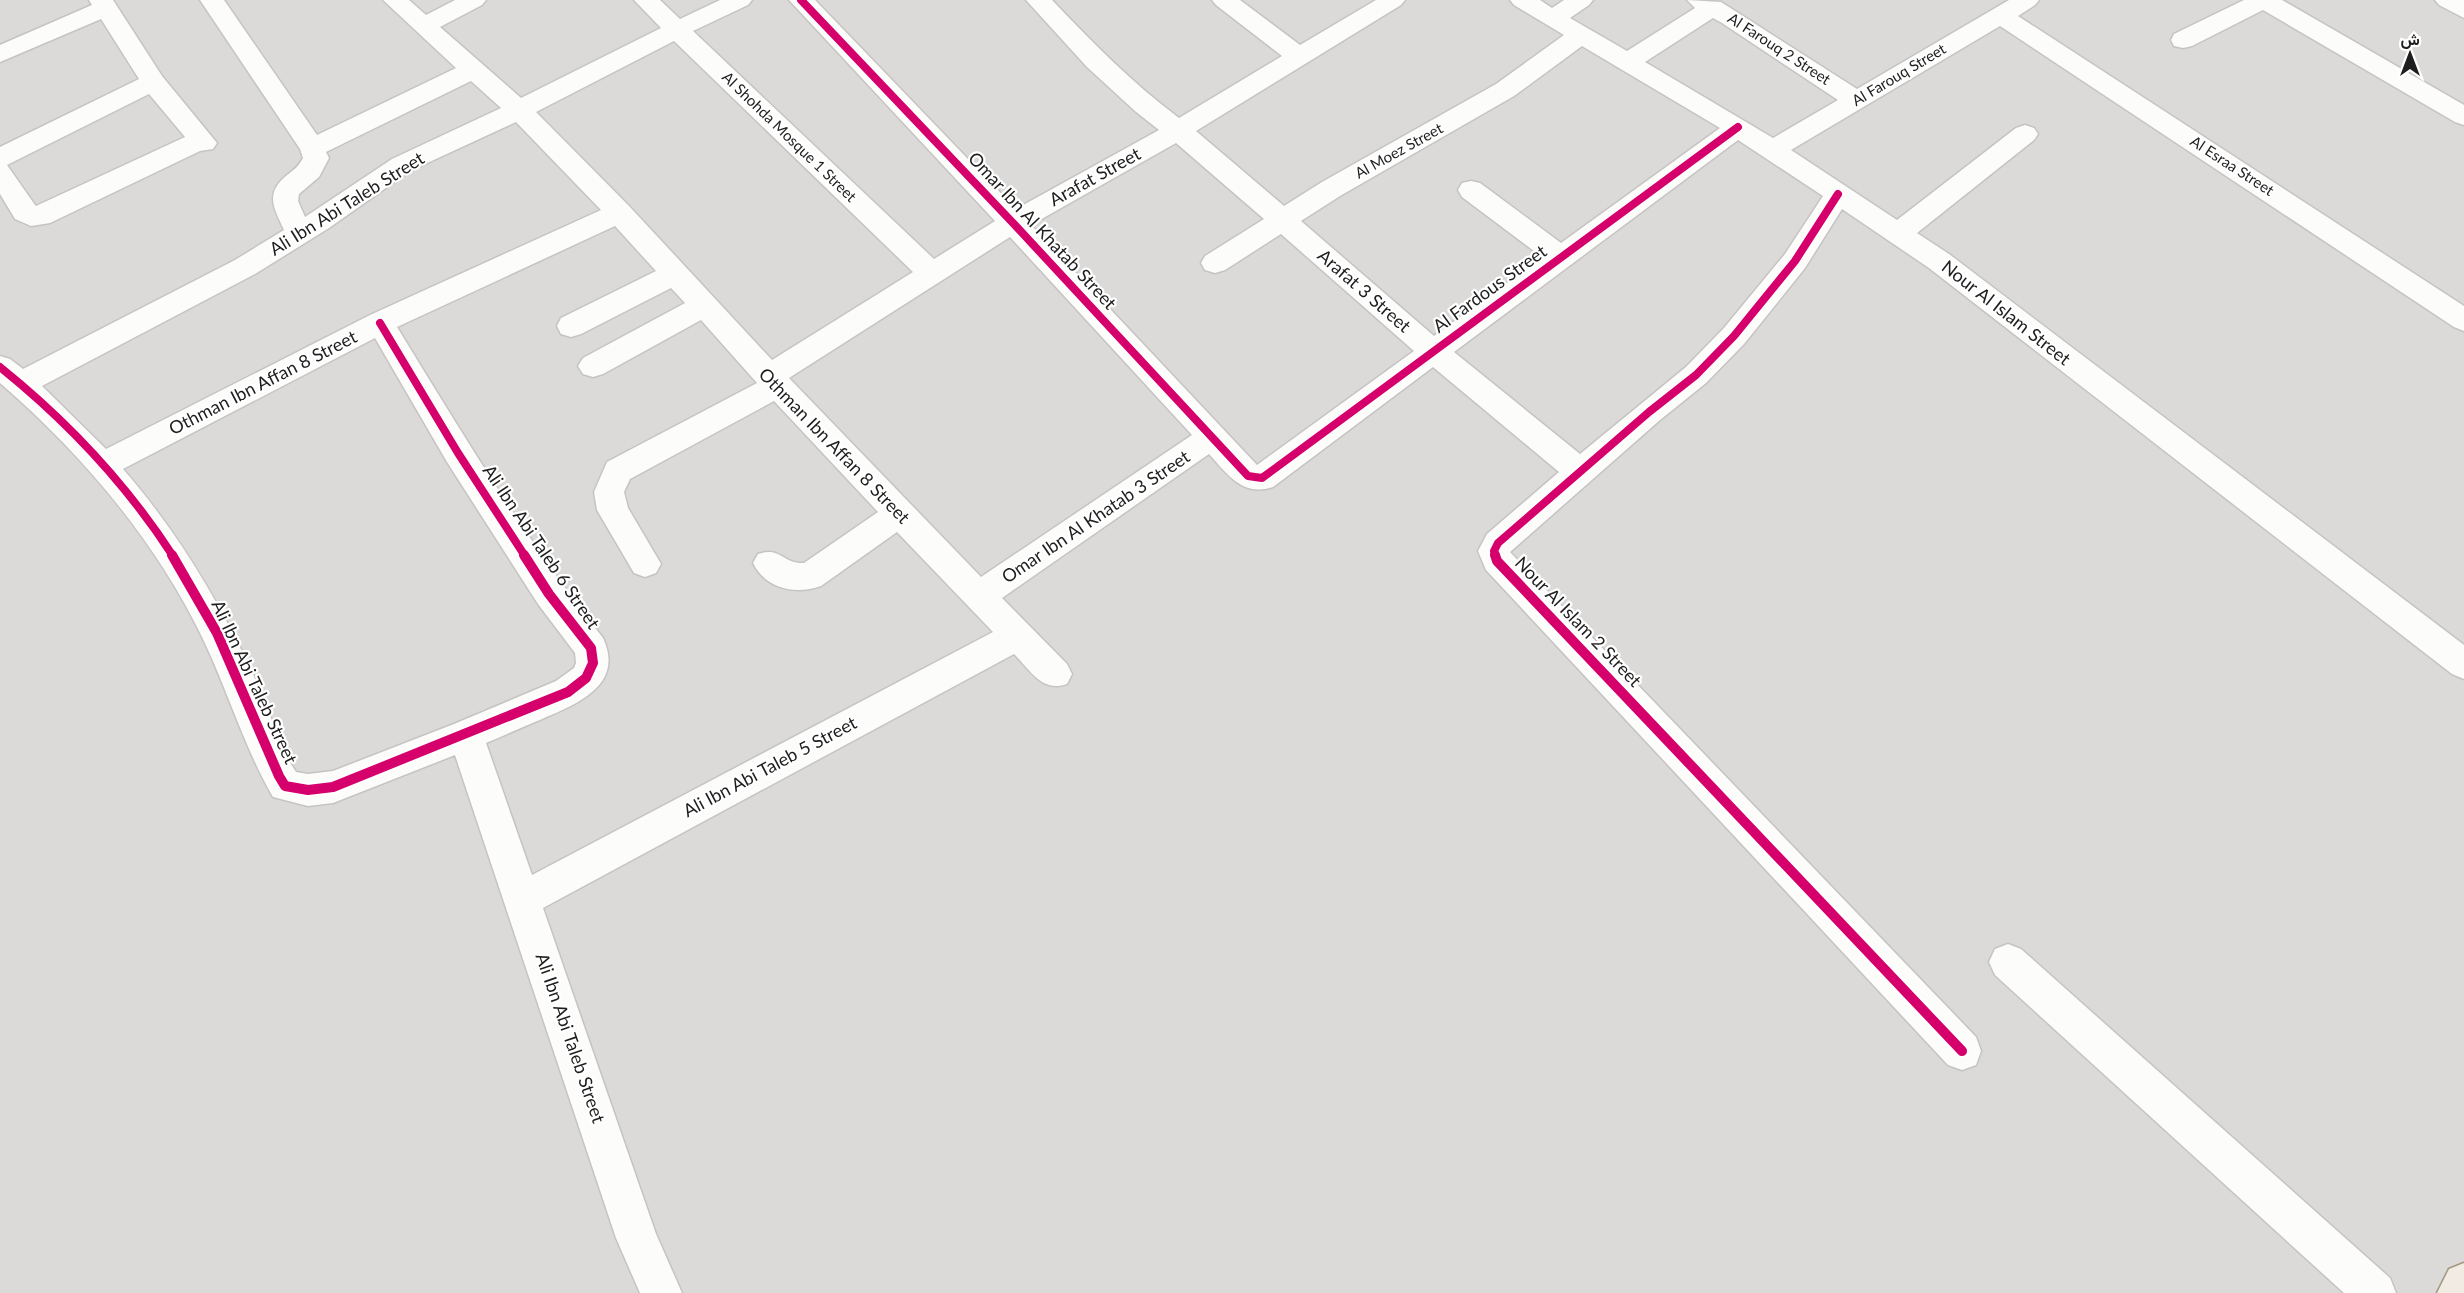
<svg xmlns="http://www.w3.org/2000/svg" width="2464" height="1293" viewBox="0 0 2464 1293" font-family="Lato,Vazirmatn,sans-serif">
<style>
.residential{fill:#dcdad8}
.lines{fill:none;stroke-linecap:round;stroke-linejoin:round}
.minor-casing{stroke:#c5c4c2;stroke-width:3}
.major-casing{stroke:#a39782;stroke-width:3}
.minor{fill:#fcfcfb;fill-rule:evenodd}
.major{fill:#f1ebe3;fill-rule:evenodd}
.cycleway-far1-casing{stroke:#fff;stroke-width:10}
.cycleway-casing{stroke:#fff;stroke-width:14}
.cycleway-far1{stroke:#d6006c;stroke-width:8}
.cycleway{stroke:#d6006c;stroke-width:10}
.labels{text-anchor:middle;stroke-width:4.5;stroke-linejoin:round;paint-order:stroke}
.far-street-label{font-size:15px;fill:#1e1e1e;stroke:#fff}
.street-label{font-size:18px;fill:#1e1e1e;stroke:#fff}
</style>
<rect width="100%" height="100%" fill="#edeae6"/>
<rect class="residential" x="0" y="0" width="2464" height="1293"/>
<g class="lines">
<defs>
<g id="minor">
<path d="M89,0H113L162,76L217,143L213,149L200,151L50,223L31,226L15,219L0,194V147L139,79L101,19L0,62V45L92,5ZM149,94L185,137L36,206L35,205L7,165Z"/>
<path d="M200,0H224L317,135L456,68L383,0H409L426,15L455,0H486L482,5L440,27L521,98L661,28L634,0H660L680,19L720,0H752L748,5L693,31L934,259L995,221L789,0H815L1016,209L1159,130L1135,111L1087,67L1026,0H1052C1092,42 1132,83 1179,118L1282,56L1216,5L1212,0H1240L1300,45L1376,0H1405L1401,5L1196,131L1284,206L1322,182L1496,84L1564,35L1514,5L1510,0H1540L1552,8L1564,0H1593L1589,5L1570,18L1627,51L1695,8L1687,0L1721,2L1857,89L2009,0H2039L2035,5L2018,16L2464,306V331L2454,327L2000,26L1791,150L1897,220L2016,128L2025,125L2034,128L2038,134L2034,140L1917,233L1949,254L2464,645V679L2452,674L1929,268L1842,209L1805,268L1744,344L1706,383L1660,420L1510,552L1976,1037L1981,1051L1976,1065L1962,1070L1948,1065L1486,570L1478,551L1487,534L1559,472L1433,367L1273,487C1243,497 1228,475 1209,454L1002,598L1067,664L1072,674L1067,684C1042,693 1030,670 1014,654L543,908L656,1234L682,1293H640L616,1238L455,755L333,803L308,806L273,797C244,747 228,691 203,639C156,541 82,454 0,383V356L10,359L23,369L235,260L284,230C274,208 264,194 287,175C294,170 299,166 303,158L300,149ZM1713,18L1722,23L1838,100L1773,138L1645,62ZM674,41L913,272L772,360L629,206L536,112ZM1582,46L1720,128L1561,243L1480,183L1471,181L1462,183L1458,190L1462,197L1542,257L1434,336L1301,221L1340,196L1514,96ZM471,81L501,108L392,159L305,217L298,201L299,194L319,177L329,158L326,152ZM516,122L601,210L370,315L106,449L42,386L255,274L329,228L410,171ZM1738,140L1823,196L1785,254L1724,328L1686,367L1580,454L1454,352ZM1176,143L1264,219L1205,256L1201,263L1205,270L1215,273L1225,270L1281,234L1414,351L1257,465L1031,225ZM615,226L656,271L561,318L557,326L561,334L571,337L581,334L671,288L685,303L583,358L578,366L583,374L593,377L603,374L701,320L757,383L607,462L594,492L597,510L634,573L645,577L656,573L661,564L628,508L624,492L630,479L774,401L878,512L804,563C782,564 781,546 758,554L753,563C766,589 795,595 821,586L897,532L993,632L532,875L486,743C505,735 523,727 542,719C577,704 625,685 603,638C526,540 462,433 397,327ZM1010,237L1192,435L981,577L789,378ZM375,338L447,462L538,604L575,653L576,663L574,668L556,681L454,724L333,771L308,774L296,772L291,764C276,735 266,702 252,672C217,598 177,531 123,469Z"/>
<path d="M2244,0H2282L2464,105V125L2455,122L2263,10L2192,46L2183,48L2174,46L2171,40L2174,34Z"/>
<path d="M2435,0H2464V18L2439,5Z"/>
<path d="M2008,944L2021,949L2390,1278L2396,1293H2344L1995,975L1989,962L1995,949Z"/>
</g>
<path id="major" d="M2464,1263V1293H2437L2449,1269Z"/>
</defs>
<use href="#minor" class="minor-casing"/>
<use href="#major" class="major-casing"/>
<use href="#minor" class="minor"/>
<use href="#major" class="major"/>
<defs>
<g id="cycleway-far1">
<path d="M801,0L1013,223L1248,476L1262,478L1738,127"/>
<path d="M380,323L458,453L525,556"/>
<path d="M0,367C66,420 127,485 173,556"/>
<path d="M1496,556L1494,551L1498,543L1649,412L1696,375L1734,336L1795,261L1838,194"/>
</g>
<g id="cycleway">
<path d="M172,555L217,633L279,776L285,786L308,790L333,787L568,692L586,678L593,663L591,648L549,594L524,555"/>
<path d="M1495,555L1497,561L1962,1051"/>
</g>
</defs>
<use href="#cycleway-far1" class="cycleway-far1-casing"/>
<use href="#cycleway" class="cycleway-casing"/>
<use href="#cycleway-far1" class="cycleway-far1"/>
<use href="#cycleway" class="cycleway"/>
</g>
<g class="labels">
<g class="far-street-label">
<text transform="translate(1779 49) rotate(33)" y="5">Al Farouq 2 Street</text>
<text transform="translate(1899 75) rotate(-31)" y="5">Al Farouq Street</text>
<text transform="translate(789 137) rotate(44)" y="5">Al Shohda Mosque 1 Street</text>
<text transform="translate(1399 151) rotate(-29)" y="5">Al Moez Street</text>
<text transform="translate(2232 166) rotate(33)" y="5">Al Esraa Street</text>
</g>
<g class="street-label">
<text transform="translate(1095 177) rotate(-29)" y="6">Arafat Street</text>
<text transform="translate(347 204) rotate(-32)" y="6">Ali Ibn Abi Taleb Street</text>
<text transform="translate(1042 231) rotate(47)" y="6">Omar Ibn Al Khatab Street</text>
<text transform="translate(1490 289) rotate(-36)" y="6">Al Fardous Street</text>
<text transform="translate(1364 291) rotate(41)" y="6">Arafat 3 Street</text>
<text transform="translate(2006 313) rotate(38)" y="6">Nour Al Islam Street</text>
<text transform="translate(263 383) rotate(-27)" y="6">Othman Ibn Affan 8 Street</text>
<text transform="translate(834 446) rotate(46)" y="6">Othman Ibn Affan 8 Street</text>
<text transform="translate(1096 517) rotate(-34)" y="6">Omar Ibn Al Khatab 3 Street</text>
<text transform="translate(541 547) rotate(56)" y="6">Ali Ibn Abi Taleb 6 Street</text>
<text transform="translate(1578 622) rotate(46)" y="6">Nour Al Islam 2 Street</text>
<text transform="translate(254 682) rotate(65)" y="6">Ali Ibn Abi Taleb Street</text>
<text transform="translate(770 767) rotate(-28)" y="6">Ali Ibn Abi Taleb 5 Street</text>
<text transform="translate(570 1038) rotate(71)" y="6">Ali Ibn Abi Taleb Street</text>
</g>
</g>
<g transform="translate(2410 54)" stroke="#ffffff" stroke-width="4.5" paint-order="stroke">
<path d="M0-4.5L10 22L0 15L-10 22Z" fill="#1e1e1e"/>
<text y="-9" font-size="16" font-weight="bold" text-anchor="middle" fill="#1e1e1e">ش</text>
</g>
</svg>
